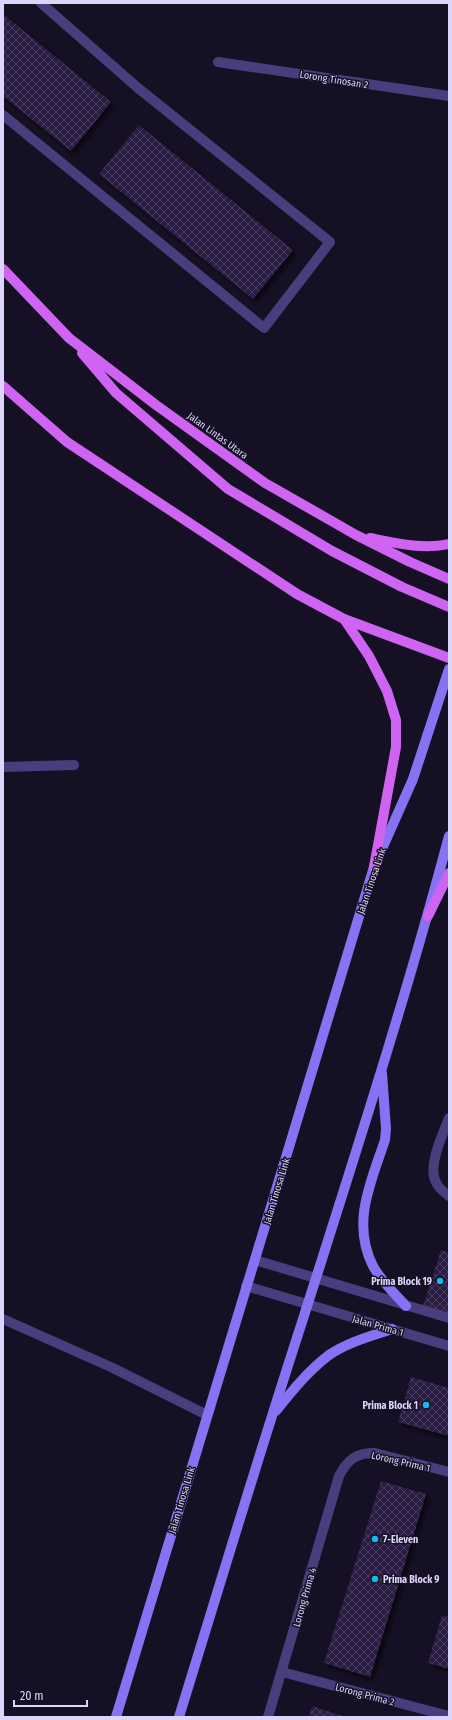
<svg xmlns="http://www.w3.org/2000/svg" width="452" height="1720" viewBox="0 0 452 1720" font-family="'Fira Sans Condensed',sans-serif">
<style>
.building{fill:url(#building-cross-hatch);filter:url(#shadow)}
.lines{fill:none;stroke-linecap:round;stroke-linejoin:round}
.lane{stroke:#483e7e;stroke-width:10}
.street{stroke:#483e7e;stroke-width:10}
.secondary{stroke:#8673f4;stroke-width:10}
.primary{stroke:#cf64f3;stroke-width:10}
.poi-dot{fill:#12bbeb;stroke:#151023;stroke-width:1.5}
.labels{text-anchor:middle;stroke-width:3;stroke-linejoin:round;paint-order:stroke}
.street-label{font-size:10px;fill:#ded5fc;stroke:#151023}
.poi-label{font-size:10px;font-weight:bold;fill:#ded5fc;stroke:#151023;text-anchor:end}
</style>
<defs>
<pattern id="building-cross-hatch" width="8" height="8" patternUnits="userSpaceOnUse"><rect width="8" height="8" fill="#291d42"/><path d="M0 0l8 8M0 8l8-8" fill="none" stroke="#483d5e"/></pattern>
<filter id="shadow"><feDropShadow dx="3.5" dy="3.5" stdDeviation="2" flood-color="#0009"/></filter>
</defs>
<rect width="100%" height="100%" fill="#151023"/>
<g class="building">
<path d="M3,14L111,102L71,151L3,96Z"/>
<path d="M139,125L293,250L253,299L99,174Z"/>
<path d="M441,1250L449,1253V1316L422,1309Z"/>
<path d="M411,1377L449,1388V1436L398,1422Z"/>
<path d="M381,1481L426,1494L370,1677L324,1663Z"/>
<path d="M442,1615L449,1617V1669L428,1663Z"/>
<path d="M312,1706L346,1717H309Z"/>
</g>
<g class="lines">
<g class="lane">
<path d="M3,115L264,328L330,242L138,88L41,3"/>
<path d="M3,767L74,765"/>
<path d="M3,1319L113,1368L207,1415"/>
</g>
<g class="street">
<path d="M218,62L449,96"/>
<path d="M449,1118C443,1134 427,1167 436,1182C438,1188 444,1192 449,1196"/>
<path d="M255,1260L449,1318"/>
<path d="M246,1286L449,1346"/>
<path d="M282,1672L449,1716"/>
<path d="M268,1717L339,1476C348,1459 356,1453 375,1453L449,1472"/>
</g>
<g class="secondary">
<path d="M382,1073L386,1129L385,1140C371,1182 351,1223 373,1266C381,1281 395,1294 406,1306"/>
<path d="M276,1411C292,1391 308,1371 329,1355C348,1342 371,1336 392,1329"/>
<path d="M116,1717L374,867L413,779L449,669"/>
<path d="M179,1717C220,1584 260,1451 303,1319C354,1158 406,998 449,836"/>
</g>
<g class="primary">
<path d="M3,269L69,338L156,405L265,483L356,535L410,562L449,579"/>
<path d="M82,353L116,393L228,489L332,551L402,587L449,607"/>
<path d="M3,386L67,442L297,594L344,619L449,658"/>
<path d="M370,538C395,543 424,550 449,544"/>
<path d="M344,619L369,656L387,691L396,720V747L374,867"/>
<path d="M428,916L449,873"/>
</g>
</g>
<g class="poi-dot">
<circle cx="440" cy="1281" r="4"/>
<circle cx="426" cy="1405" r="4"/>
<circle cx="375" cy="1539" r="4"/>
<circle cx="375" cy="1579" r="4"/>
</g>
<g class="labels">
<g class="street-label">
<text transform="translate(334 79) rotate(9)" y="4">Lorong Tinosan 2</text>
<text transform="translate(218 435) rotate(36)" y="4">Jalan Lintas Utara</text>
<text transform="translate(371 881) rotate(-71)" y="4">Jalan Tinosa Link</text>
<text transform="translate(276 1191) rotate(-73)" y="4">Jalan Tinosa Link</text>
<text transform="translate(378 1325) rotate(16)" y="4">Jalan Prima 1</text>
<text transform="translate(401 1461) rotate(13)" y="4">Lorong Prima 1</text>
<text transform="translate(181 1500) rotate(-73)" y="4">Jalan Tinosa Link</text>
<text transform="translate(304 1597) rotate(-74)" y="4">Lorong Prima 4</text>
<text transform="translate(365 1694) rotate(15)" y="4">Lorong Prima 2</text>
</g>
<g class="poi-label">
<text x="432" y="1285">Prima Block 19</text>
<text x="418" y="1409">Prima Block 1</text>
<text x="383" y="1543" text-anchor="start">7-Eleven</text>
<text x="383" y="1583" text-anchor="start">Prima Block 9</text>
</g>
</g>
<rect width="452" height="1720" fill="none" stroke="#ded5fc" stroke-width="8"/>
<path d="M14 1700v6h73v-6" fill="none" stroke="#ded5fc" stroke-width="2"/>
<text x="20" y="1700" font-size="12" fill="#ded5fc" stroke="#151023" stroke-width="3" paint-order="stroke">20 m</text>
</svg>
